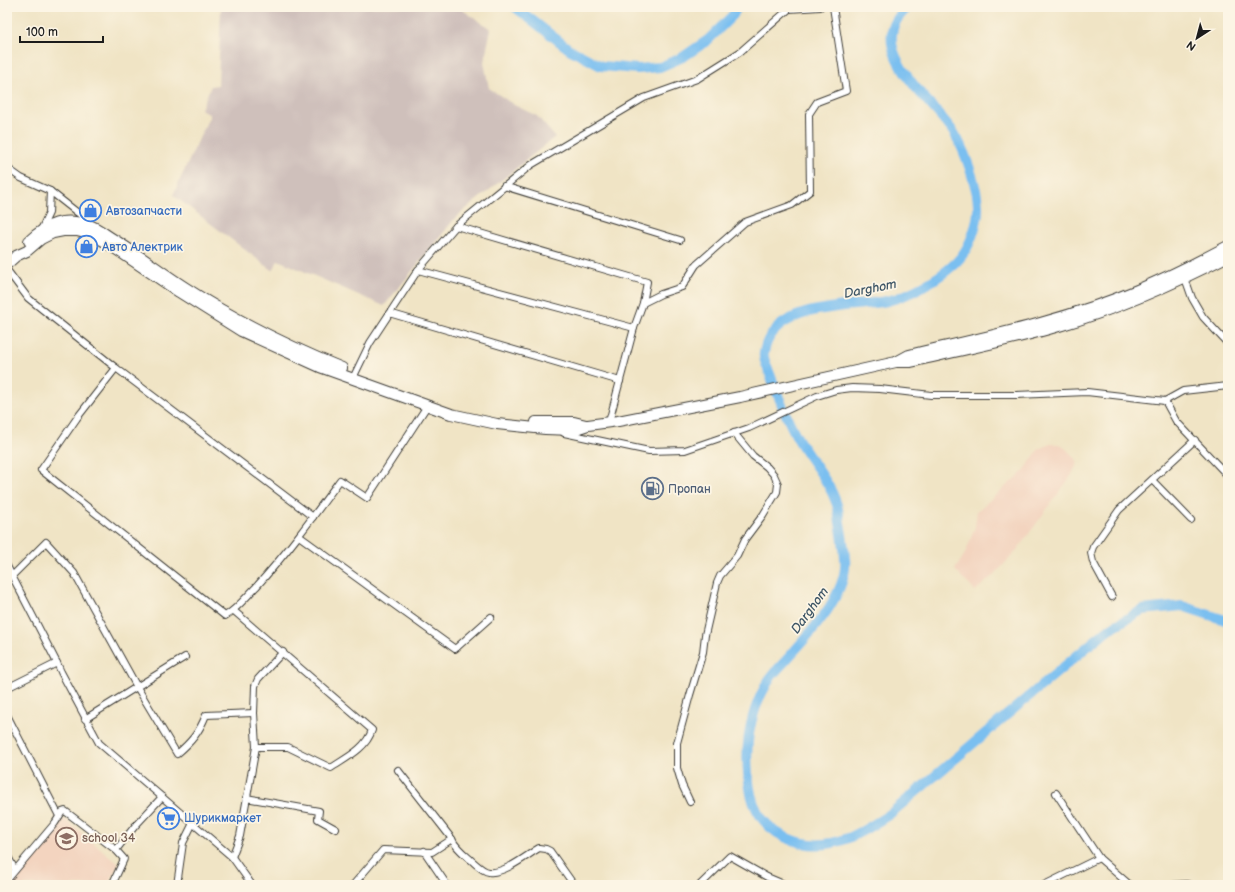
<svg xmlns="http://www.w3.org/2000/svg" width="1235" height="892" viewBox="0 0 1235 892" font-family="'Balsamiq Sans',sans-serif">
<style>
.built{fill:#f3d4bf}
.industrial{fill:#cfc0bb}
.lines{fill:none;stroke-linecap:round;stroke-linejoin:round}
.river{stroke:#7abff0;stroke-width:10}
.street-casing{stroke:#3c3a35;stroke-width:8}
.primary-casing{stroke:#3c3a35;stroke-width:12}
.street{stroke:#fff;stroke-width:6}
.primary{stroke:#fff;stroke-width:10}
.labels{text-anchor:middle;stroke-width:3.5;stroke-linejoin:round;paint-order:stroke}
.shop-label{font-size:12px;fill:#366cbe;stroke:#fcf5e5;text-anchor:start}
.service-label{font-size:12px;fill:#4e5e75;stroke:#fcf5e5;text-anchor:start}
.education-label{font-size:12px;fill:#785e54;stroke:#fcf5e5;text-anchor:start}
.water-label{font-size:13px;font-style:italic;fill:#3d5566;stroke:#fcf5e5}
</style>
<rect width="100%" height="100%" fill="#fcf5e5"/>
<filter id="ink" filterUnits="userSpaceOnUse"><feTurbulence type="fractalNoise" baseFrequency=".025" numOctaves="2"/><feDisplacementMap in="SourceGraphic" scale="8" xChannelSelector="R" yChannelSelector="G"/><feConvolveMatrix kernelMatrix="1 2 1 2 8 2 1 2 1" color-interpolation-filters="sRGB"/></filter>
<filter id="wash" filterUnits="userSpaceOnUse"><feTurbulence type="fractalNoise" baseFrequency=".012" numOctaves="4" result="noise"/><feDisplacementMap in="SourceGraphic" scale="16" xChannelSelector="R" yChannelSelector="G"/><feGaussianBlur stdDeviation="0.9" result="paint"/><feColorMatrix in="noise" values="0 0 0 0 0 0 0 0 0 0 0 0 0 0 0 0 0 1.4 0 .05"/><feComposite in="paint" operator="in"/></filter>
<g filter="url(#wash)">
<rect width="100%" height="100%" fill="#f0e4c5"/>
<g class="built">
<path d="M1050,444H1057L1062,445L1071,454L1078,462L1071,476L1017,550L995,574L975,591L955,570L966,552L975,527L977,511L1024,471L1038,450Z"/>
<path d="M64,819L119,864L107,885H7Z"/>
</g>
<path class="industrial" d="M221,7H458L491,29L484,62L489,88L514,105L537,116L555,137L456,217L384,306L278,260L273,271L173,195L210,115L201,109L211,86L218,85Z"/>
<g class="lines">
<g class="river">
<path d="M515,7L569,49L601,66L638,69L660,67L683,57L708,40L733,15L737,7"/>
<path d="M909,7C858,45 933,101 954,133C964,148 978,188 978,206C979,219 972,240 965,251C953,272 910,296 887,301C852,308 787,303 768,340C766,344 763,353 764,357C765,363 768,369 770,374C778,396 786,418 798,439C811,462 829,480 837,505C839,511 839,517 840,523C842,534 844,546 845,558C849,593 810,633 788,658C782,665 774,672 769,680C747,716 743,753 751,794C757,821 777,838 803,843C837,850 864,831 890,814L1106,631L1142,610L1182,606L1228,621"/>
</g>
</g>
</g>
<g filter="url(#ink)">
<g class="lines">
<defs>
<g id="street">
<path d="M789,9L820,7"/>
<path d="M7,168L21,178L50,191"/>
<path d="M504,186L680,240"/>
<path d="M456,226L647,282L643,303"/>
<path d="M41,230L49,213L50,191L83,217L90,224"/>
<path d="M7,270L28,298L116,368L313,517"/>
<path d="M418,270L634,328"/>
<path d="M1185,278L1192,298L1203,317L1228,344"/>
<path d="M389,313L620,381"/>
<path d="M116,368L77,418L41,470L225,616C237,609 246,597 256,587C287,553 313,517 340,480L367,498L427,406"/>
<path d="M355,374L370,343L418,270L456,226L531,165L644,98L697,79L740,52L789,9V7"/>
<path d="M1165,401L1176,421L1228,476"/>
<path d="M609,422L634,328L643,303L661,294L682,287L696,265L745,222L792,205L810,191L809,114L817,102L846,91L833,7"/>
<path d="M564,433L649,451L685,450L749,428L817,396L836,390L852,388L880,389L931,395H1016L1087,392L1165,401L1183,391L1228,386"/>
<path d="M1152,480L1191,520"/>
<path d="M299,536L455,649L491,617"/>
<path d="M7,566L57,663L61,672L99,743L232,857L252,885"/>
<path d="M12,576L46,542L74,573L137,687L177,754C191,742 199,733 206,715L254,713"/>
<path d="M1112,597L1093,562L1091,553L1093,547L1119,510L1195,440"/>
<path d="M234,611L372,730C366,749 346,758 331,768L288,747H256"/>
<path d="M7,688L57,663"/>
<path d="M7,715L59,816"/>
<path d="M85,719L185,657"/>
<path d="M398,770L452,839C455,847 464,854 471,860C476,864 482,871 489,872C504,874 526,856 539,848L546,849L550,851L574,885"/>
<path d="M1056,793L1099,858L1130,885"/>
<path d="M246,798L319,811L318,819L336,829"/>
<path d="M690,802L682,785L677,768V743L690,695L703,652L705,635L717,583L720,576L737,556L745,539L763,515L777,492L778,484L774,475L767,467L753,456L734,433"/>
<path d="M424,851L447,885"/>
<path d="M7,855L15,870"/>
<path d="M232,857L240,836L256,747L254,713L255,686L258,679L283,652"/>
<path d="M7,880L55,823L62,812L65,811L116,850"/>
<path d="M112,885L124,859L116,850L135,826L162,797"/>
<path d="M177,885L183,843L193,823"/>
<path d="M353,885L383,850L432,852L452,839"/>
<path d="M700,885L730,856L767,877L786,885"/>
<path d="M1044,885L1099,858"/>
<path d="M1172,885L1186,884L1190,885"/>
</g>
<g id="primary">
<path d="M29,241C48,223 63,217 89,225C98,228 106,235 113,239C138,254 161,272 186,288C235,320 288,346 342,368"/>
<path d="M7,264L16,256L27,251L41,239L53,233L63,231H77L93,235L107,243L179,292L241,331L320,367L451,414L497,424L545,429L573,430L588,425L618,421L740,397L896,362H911C960,350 1010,341 1059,326C1118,309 1174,284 1228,256"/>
<path d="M898,361L909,355C985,337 1064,321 1137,290C1168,277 1198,262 1228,246"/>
<path d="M536,422H574L586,425"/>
</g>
</defs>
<use href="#street" class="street-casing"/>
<use href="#primary" class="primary-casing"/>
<use href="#street" class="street"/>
<use href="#primary" class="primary"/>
</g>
</g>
<defs>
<symbol id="shop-ring" viewBox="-11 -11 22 22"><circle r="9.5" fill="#fcf5e5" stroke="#3f7fe0" stroke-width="1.5"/><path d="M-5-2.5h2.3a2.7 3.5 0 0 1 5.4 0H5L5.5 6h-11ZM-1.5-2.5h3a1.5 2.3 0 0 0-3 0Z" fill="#3f7fe0"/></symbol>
<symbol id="fuel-ring" viewBox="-11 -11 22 22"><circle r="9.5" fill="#fcf5e5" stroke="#5c6f8a" stroke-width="1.5"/><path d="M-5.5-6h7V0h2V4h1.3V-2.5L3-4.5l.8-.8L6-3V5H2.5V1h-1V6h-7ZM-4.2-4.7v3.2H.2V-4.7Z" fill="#5c6f8a"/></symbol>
<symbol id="supermarket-ring" viewBox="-11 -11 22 22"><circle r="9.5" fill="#fcf5e5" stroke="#3f7fe0" stroke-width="1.5"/><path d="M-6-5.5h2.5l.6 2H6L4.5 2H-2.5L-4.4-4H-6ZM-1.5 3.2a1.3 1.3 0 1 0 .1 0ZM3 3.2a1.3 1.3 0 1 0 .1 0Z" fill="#3f7fe0"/></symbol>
<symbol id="school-ring" viewBox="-11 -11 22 22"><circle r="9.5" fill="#fcf5e5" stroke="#8d6e63" stroke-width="1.5"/><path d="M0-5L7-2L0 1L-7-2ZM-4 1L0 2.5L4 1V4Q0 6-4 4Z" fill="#8d6e63"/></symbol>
</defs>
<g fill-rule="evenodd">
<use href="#shop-ring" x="78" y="198" width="25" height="25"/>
<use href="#shop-ring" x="74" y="234" width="25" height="25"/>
<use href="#fuel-ring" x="640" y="476" width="25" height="25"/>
<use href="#supermarket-ring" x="156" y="806" width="25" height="25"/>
<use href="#school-ring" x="54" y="826" width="25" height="25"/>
</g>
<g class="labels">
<g class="shop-label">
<text x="106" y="215">Автозапчасти</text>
<text x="102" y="251">Авто Алектрик</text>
<text x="184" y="822">Шурикмаркет</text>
</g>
<g class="service-label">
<text x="668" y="493">Пропан</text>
</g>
<g class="education-label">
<text x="82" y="842">school 34</text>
</g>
<g class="water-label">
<text transform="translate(870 288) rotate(-11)" y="5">Darghоm</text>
<text transform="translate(809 610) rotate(-54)" y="5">Darghоm</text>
</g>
</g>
<rect width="1235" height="892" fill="none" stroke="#fcf5e5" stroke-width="24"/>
<g transform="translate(1197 38) rotate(216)" stroke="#fcf5e5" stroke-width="3" paint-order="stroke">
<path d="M0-3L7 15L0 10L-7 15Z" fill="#1c1c1c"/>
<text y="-6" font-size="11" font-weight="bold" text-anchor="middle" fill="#1c1c1c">N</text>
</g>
<path d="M20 36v6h83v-6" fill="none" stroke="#1c1c1c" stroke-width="2"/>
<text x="26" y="36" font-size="12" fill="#1c1c1c" stroke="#fcf5e5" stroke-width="3" paint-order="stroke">100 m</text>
</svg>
